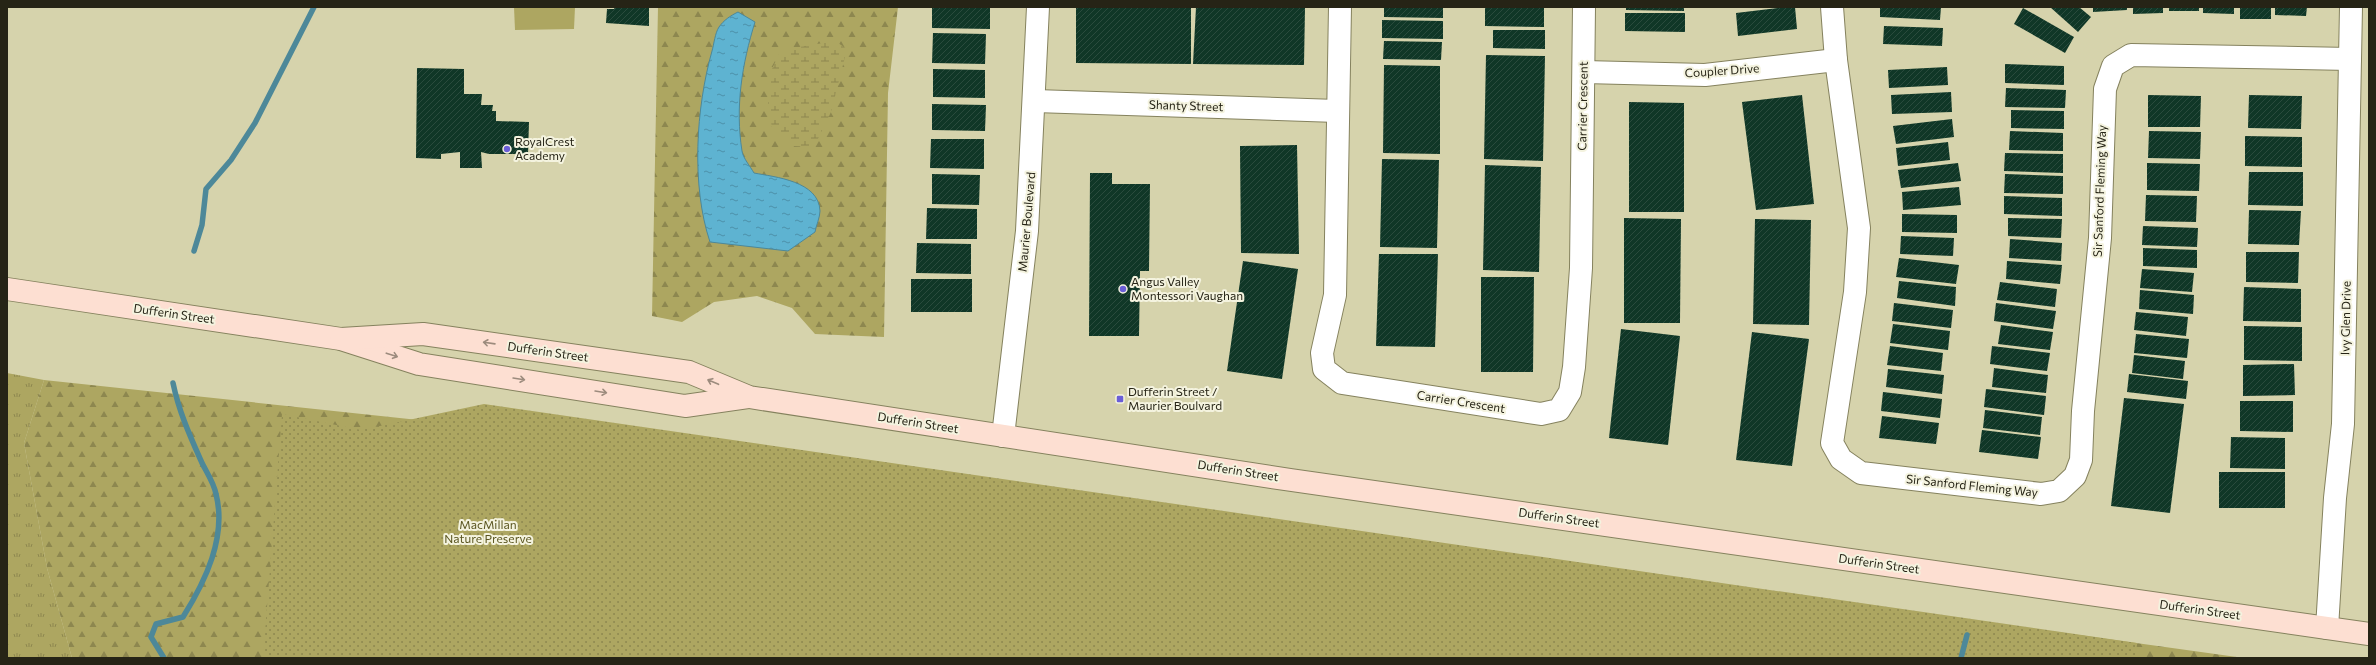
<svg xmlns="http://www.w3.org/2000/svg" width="2376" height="665" viewBox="0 0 2376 665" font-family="Commissioner,sans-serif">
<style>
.grass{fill:url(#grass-tufts)}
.forest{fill:url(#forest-firs)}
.wetland{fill:url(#wetland-marsh)}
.park{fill:url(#park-dots)}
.pitch{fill:#ada661}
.water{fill:url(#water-ripples);stroke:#4d8899}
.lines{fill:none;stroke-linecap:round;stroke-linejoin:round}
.stream{stroke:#4d8899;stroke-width:5.5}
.building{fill:url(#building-hatch)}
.street-casing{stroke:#85825e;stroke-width:24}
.secondary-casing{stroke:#85825e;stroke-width:24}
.street{stroke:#fff;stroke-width:22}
.secondary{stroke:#fddfd2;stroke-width:22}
.oneway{stroke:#9c8b7d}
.poi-dot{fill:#6a5ed7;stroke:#f4f3df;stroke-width:1.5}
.labels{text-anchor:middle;stroke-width:4;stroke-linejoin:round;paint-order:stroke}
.street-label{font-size:12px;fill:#262416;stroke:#f4f3df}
.poi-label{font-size:12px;fill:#262416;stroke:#f4f3df;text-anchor:start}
.park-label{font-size:12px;fill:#5a5520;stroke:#f4f3df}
</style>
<defs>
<pattern id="grass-tufts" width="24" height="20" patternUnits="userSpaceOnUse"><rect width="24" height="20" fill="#ada661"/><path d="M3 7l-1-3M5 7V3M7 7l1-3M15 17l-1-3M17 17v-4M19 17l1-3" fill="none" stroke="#8d874f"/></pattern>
<pattern id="forest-firs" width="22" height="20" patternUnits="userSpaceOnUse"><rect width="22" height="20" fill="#ada661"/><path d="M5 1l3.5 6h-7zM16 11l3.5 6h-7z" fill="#8d874f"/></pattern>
<pattern id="wetland-marsh" width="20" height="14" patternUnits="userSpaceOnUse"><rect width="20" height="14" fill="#ada661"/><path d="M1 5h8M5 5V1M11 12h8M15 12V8" fill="none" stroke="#8d874f"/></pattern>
<pattern id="park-dots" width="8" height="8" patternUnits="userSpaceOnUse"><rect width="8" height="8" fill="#ada661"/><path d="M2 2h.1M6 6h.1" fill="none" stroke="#8d874f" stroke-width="1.8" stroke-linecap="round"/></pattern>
<pattern id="water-ripples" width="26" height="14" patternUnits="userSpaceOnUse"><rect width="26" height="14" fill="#5eb3d1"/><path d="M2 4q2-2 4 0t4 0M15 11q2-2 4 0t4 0" fill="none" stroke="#4d91a9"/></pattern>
<pattern id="building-hatch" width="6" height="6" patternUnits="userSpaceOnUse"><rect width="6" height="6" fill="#103727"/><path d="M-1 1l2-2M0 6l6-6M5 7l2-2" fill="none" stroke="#2a4b3d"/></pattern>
</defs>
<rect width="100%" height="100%" fill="#d6d3ac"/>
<path class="grass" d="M7,373L44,380L24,443L47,568L72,658H7Z"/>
<g class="forest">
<path d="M658,7H898L888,93L884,337L815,334L792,308L757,296L714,302L682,322L652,316Z"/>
<path d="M44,380L682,448L765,453L2244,658H72L47,568L24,443Z"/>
</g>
<path class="wetland" d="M835,41L847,49L831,112L814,147L791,146L772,128L768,103L771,71L781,50Z"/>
<path class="park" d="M484,404L2137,643L2136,658H263L282,414L361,430Z"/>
<path class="pitch" d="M514,7H575L574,29L515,30Z"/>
<path class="water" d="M738,12L755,22C742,64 735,107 742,151C743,158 750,166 754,173C775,177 819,181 820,211C820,217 816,226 815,232L788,251L710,242C691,185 696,108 712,51C714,44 715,33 719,27C724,20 730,16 738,12Z"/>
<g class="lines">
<g class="stream">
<path d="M194,251L202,225L206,189L231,160L255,123L314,7"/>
<path d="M164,658L151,637L156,624L183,617C205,582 227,537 216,494C214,483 207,473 202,463C190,436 179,412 173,383"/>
<path d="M1961,658L1967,635"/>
</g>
</g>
<g class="building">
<path d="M615,7H649V26L606,23L607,9H614Z"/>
<path d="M932,7H990V29L932,28Z"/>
<path d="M1076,7H1191V64L1076,63Z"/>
<path d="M1196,7L1305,8L1304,65L1193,64Z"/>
<path d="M1384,7H1443V18L1384,17Z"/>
<path d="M1626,7H1684V11L1626,10Z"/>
<path d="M1786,7H1795L1797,29L1738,36L1736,13Z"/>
<path d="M1880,7H1941L1940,20L1880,17Z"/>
<path d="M2050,7H2079L2091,17L2078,32Z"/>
<path d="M2093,7H2127V10L2093,12Z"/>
<path d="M2133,7H2163V13L2133,14Z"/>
<rect x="2169" y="7" width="30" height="4"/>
<path d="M2203,7H2234V14L2203,13Z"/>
<rect x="2240" y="7" width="31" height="12"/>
<path d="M2275,7H2307L2306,16L2275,15Z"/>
<path d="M1485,8H1544V27L1485,26Z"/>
<path d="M2023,8L2074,37L2065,53L2014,24Z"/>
<path d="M1625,13H1685V32L1625,31Z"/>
<path d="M1382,20L1443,21V39L1382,38Z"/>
<path d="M1884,26L1943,28L1942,46L1883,44Z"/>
<path d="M1493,30H1545V49L1493,48Z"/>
<path d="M933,33L986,34L985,64L932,63Z"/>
<path d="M1384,41L1442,42L1441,60L1383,59Z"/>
<path d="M1486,55L1545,56L1543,161L1484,159Z"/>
<path d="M2005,64L2064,66V85L2005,83Z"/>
<path d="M1384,65L1440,66V154L1383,153Z"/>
<path d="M1947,67L1948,85L1889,88L1888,70Z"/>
<path d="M417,68L464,69V94H482L481,105H493L492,111H496V121L529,122L528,154H489L481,152L482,168H460V152L441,154V159L416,158Z"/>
<path d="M933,69L985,70V98L933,97Z"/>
<path d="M2006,88L2066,90L2065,108L2005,107Z"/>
<path d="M1951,92L1952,112L1892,114L1891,95Z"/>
<path d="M1802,95L1814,204L1756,210L1742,102Z"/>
<path d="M2148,95L2201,96L2200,127H2148Z"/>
<path d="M2249,95L2302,96L2301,129L2248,128Z"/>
<path d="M1629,102L1684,103V212H1629Z"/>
<path d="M932,104L986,105L985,131L932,130Z"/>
<path d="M2011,110L2064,111V129L2011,128Z"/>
<path d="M1952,119L1954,137L1896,144L1893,126Z"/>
<path d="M2010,131L2063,133V151L2009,150Z"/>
<path d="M2149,131L2201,132L2200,159L2148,158Z"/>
<path d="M2245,136L2302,137V167L2245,166Z"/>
<path d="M931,139H984V169L930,168Z"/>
<path d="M1948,142L1950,160L1898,166L1896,148Z"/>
<path d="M1297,145L1299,254L1241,253L1240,146Z"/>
<path d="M2005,153L2063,154V173L2004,171Z"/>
<path d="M1382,159L1439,160L1437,248L1380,247Z"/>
<path d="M1958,163L1961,181L1901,188L1898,170Z"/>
<path d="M2147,163L2200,164L2199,191L2147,190Z"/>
<path d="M1485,165L1541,167L1539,272L1483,270Z"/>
<path d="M2249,172H2303V206L2248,205Z"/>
<path d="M1090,173H1112V184H1150L1149,271H1140L1139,336H1089Z"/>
<path d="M932,174L980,175L979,205L932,204Z"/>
<path d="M2005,174L2063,176V194L2004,193Z"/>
<path d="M1959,187L1961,205L1903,210L1902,192Z"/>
<path d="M2146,195L2197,196L2196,222L2145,221Z"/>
<path d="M2004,196L2062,198V216L2004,214Z"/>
<path d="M927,208L977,209V239H926Z"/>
<path d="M2249,210L2301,211L2299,245L2248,244Z"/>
<path d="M1902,214L1957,215V233L1902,232Z"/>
<path d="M1624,218L1681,219L1680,323H1624Z"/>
<path d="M2008,218L2062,219L2061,238L2008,236Z"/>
<path d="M1755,219L1811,220L1809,325L1753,324Z"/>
<path d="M2143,226L2198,228L2197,247L2142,245Z"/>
<path d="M1901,236L1954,238L1953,256L1900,254Z"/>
<path d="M2010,239L2062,243L2061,261L2009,258Z"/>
<path d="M917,243L971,244V274L916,273Z"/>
<path d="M2143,248L2197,250V268L2143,266Z"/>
<path d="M2246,252H2299L2298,283L2246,282Z"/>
<path d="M1379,254H1438L1435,347L1376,346Z"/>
<path d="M1899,258L1959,265L1956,284L1896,277Z"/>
<path d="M1243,261L1298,269L1282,379L1227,371Z"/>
<path d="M2007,261L2062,265L2060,284L2006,279Z"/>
<path d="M2142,269L2194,273L2192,292L2140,288Z"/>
<path d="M1481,277H1534L1533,372H1481Z"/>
<rect x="911" y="279" width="61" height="33"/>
<path d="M1899,281L1956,287L1955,306L1897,298Z"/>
<path d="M2000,282L2057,289L2055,307L1997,300Z"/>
<path d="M2244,287L2301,289V322L2243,321Z"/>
<path d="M2140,290L2194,295L2193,314L2139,309Z"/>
<path d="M1894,303L1953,310L1951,328L1892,321Z"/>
<path d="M1996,303L2056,311L2053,329L1994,321Z"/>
<path d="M2136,312L2188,317L2186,336L2134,330Z"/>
<path d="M1893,324L1950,331L1948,350L1890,343Z"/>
<path d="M2001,325L2053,332L2050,350L1998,344Z"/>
<path d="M2244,326L2302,327V361L2244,360Z"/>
<path d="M1621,329L1680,336L1668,445L1609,438Z"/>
<path d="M1752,332L1809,339L1792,466L1736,460Z"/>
<path d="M2136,334L2189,339L2187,358L2134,353Z"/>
<path d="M1890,346L1943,353L1941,371L1887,365Z"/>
<path d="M1992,346L2050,353L2047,371L1990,364Z"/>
<path d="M2134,355L2185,361L2183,379L2132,373Z"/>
<path d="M2294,364L2295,395L2243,396V365Z"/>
<path d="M1994,368L2048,375L2046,393L1992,387Z"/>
<path d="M1888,369L1944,375L1942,394L1886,387Z"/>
<path d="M2129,374L2188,381L2186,399L2127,392Z"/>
<path d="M1986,389L2046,396L2044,415L1984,407Z"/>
<path d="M1883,392L1942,399L1940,418L1881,411Z"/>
<path d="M2124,398L2184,404L2170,513L2111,506Z"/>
<path d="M2240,401H2293V432L2240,431Z"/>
<path d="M1985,410L2042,417L2040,435L1983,428Z"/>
<path d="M1882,416L1939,423L1936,444L1879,438Z"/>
<path d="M1982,430L2041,437L2038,459L1979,452Z"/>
<path d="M2231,437L2285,438V469L2230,468Z"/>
<rect x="2219" y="472" width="66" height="36"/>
</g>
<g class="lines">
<defs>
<g id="street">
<path d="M1340,7L1335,295L1322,353L1324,369L1342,383L1541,414L1559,410L1570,392L1574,367L1581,268L1584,7"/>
<path d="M1832,7L1836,60L1859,228L1855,292L1832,443L1841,459L1861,473L2041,494L2059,491L2075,476L2081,460L2083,411L2100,238L2105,89L2113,66L2131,55L2350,59"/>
<path d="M1584,72L1705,75L1836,60"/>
<path d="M1035,101L1337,111"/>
<path d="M1003,436L1027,231L1038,7"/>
<path d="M2327,628L2335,498L2343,424L2351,7"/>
</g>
<g id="secondary">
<path d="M7,289L341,339L419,364L685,406L748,397"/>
<path d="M341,339L423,334L689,372L749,397L1291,480L2369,634"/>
</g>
</defs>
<use href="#street" class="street-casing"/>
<use href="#secondary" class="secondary-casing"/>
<use href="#street" class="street"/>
<use href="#secondary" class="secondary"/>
</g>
<defs><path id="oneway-shaft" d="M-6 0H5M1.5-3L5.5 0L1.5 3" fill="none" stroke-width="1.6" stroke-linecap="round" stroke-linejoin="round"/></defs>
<g class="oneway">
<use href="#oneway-shaft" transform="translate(489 343) rotate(-172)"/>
<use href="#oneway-shaft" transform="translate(392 355) rotate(18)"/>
<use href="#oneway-shaft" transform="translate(519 379) rotate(9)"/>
<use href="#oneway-shaft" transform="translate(713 382) rotate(-157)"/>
<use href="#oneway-shaft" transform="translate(601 392) rotate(9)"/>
</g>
<g class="poi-dot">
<circle cx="507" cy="149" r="4"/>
<circle cx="1123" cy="289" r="4"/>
<rect x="1116" y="395" width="8" height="8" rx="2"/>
</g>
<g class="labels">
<g class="street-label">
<text transform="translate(1722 71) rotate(-4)" y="4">Coupler Drive</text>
<text transform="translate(1186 106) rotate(2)" y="4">Shanty Street</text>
<text transform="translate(1583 106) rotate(-89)" y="4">Carrier Crescent</text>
<text transform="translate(2100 191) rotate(-88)" y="4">Sir Sanford Fleming Way</text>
<text transform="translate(1027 222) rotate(-85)" y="4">Maurier Boulevard</text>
<text transform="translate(174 314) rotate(8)" y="4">Dufferin Street</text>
<text transform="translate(2346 318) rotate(-89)" y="4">Ivy Glen Drive</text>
<text transform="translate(548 352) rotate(8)" y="4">Dufferin Street</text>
<text transform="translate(1461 402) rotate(9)" y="4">Carrier Crescent</text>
<text transform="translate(918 423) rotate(9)" y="4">Dufferin Street</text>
<text transform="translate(1238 471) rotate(9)" y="4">Dufferin Street</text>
<text transform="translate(1972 486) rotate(6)" y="4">Sir Sanford Fleming Way</text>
<text transform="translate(1559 518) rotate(8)" y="4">Dufferin Street</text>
<text transform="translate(1879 564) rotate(8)" y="4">Dufferin Street</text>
<text transform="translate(2200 610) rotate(8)" y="4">Dufferin Street</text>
</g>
<g class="poi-label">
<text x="515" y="146">RoyalCrest<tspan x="515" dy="14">Academy</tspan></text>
<text x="1131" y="286">Angus Valley<tspan x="1131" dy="14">Montessori Vaughan</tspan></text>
<text x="1128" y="396">Dufferin Street /<tspan x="1128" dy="14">Maurier Boulvard</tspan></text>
</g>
<g class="park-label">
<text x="488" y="529">MacMillan<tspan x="488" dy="14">Nature Preserve</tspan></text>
</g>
</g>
<rect width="2376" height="665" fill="none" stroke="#262416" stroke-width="16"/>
</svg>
